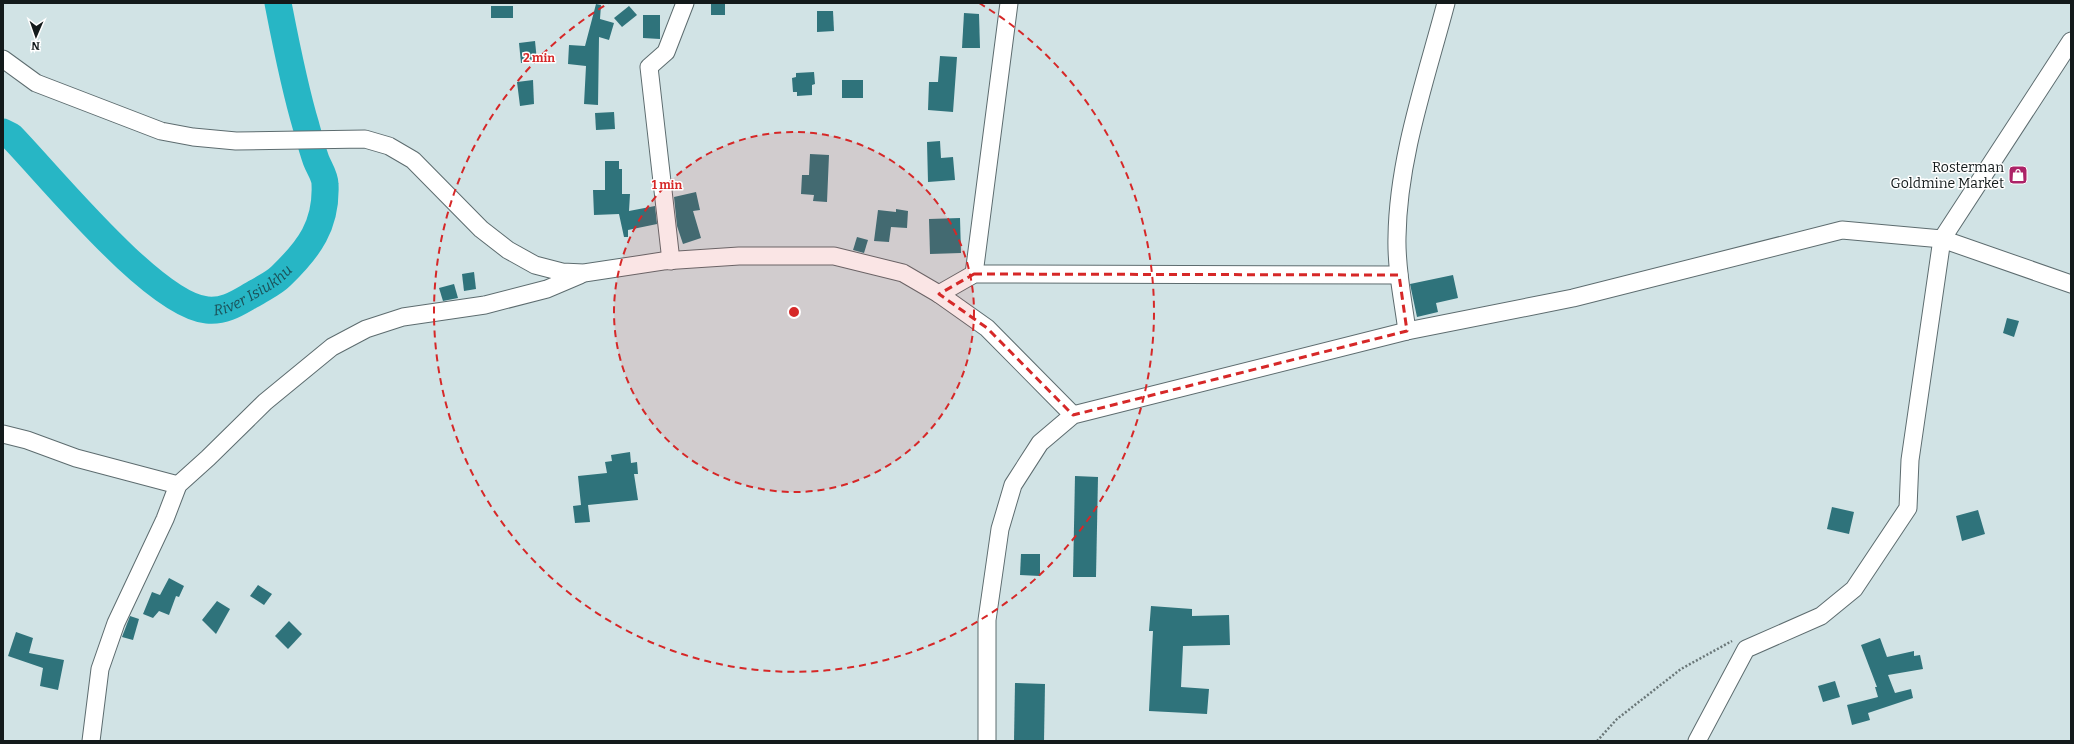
<svg xmlns="http://www.w3.org/2000/svg" width="2074" height="744" viewBox="0 0 2074 744" font-family="Bitter,serif">
<style>
.lines{fill:none;stroke-linecap:round;stroke-linejoin:round}
.river{stroke:#27b6c5;stroke-width:27}
.building{fill:#2f737b}
.minor-casing{stroke:#5d6c6f;stroke-width:19}
.path{stroke:#6a7778;stroke-width:2.5;stroke-dasharray:2 2;stroke-linecap:butt}
.minor{stroke:#fff;stroke-width:17}
.marked{fill:none;stroke:#d62828;stroke-width:3;stroke-dasharray:8 5;stroke-linejoin:round}
.ring{fill:none;stroke:#d62828;stroke-width:2;stroke-dasharray:7 5}
.labels{text-anchor:middle;stroke-width:3;stroke-linejoin:round;paint-order:stroke}
.poi-label{font-size:14px;fill:#131a1b;stroke:#fff;text-anchor:end}
.water-label{font-size:15px;font-style:italic;fill:#1b5259;stroke:#fff}
.centre{fill:#d62828;stroke:#fff;stroke-width:2}
.ring-label{font-size:12px;text-anchor:middle;font-weight:bold;fill:#d62828;stroke:#fff;stroke-width:3;stroke-linejoin:round;paint-order:stroke}
</style>
<rect width="100%" height="100%" fill="#d1e3e5"/>
<g class="lines">
<path class="river" id="s1" d="M3,132L11,136C50,176 154,305 207,310C227,312 240,301 257,292C265,287 274,283 281,276C309,249 327,225 325,184C325,176 319,168 316,160C312,149 309,137 306,126C294,86 286,44 278,3"/>
</g>
<g class="building">
<rect x="711" y="3" width="14" height="12"/>
<path d="M596,4L601,5L600,19L614,23L609,40L599,37L598,105L584,104L586,66L568,64L569,45L585,46Z"/>
<rect x="491" y="6" width="22" height="12"/>
<path d="M629,6L637,15L622,27L614,18Z"/>
<path d="M817,11H833L834,31L817,32Z"/>
<path d="M964,13L979,14L980,48H962Z"/>
<path d="M643,15H660V39L643,38Z"/>
<path d="M535,41L537,61L521,63L519,43Z"/>
<path d="M940,56L957,57L953,112L928,110L929,82H938Z"/>
<path d="M814,72L815,84L812,85V95L797,96V92H793L792,78L796,77V73Z"/>
<path d="M533,80L534,104L520,106L517,82Z"/>
<rect x="842" y="80" width="21" height="18"/>
<path d="M614,112L615,129L596,130L595,113Z"/>
<path d="M940,141L941,158L953,157L955,180L928,182L927,142Z"/>
<path d="M810,154L829,155L827,202L813,201L814,195L801,194L802,175H809Z"/>
<path d="M605,161H619V169H622V194H630L629,211L655,206L657,224L628,230V237H624L619,214L594,215L593,190H605Z"/>
<path d="M696,192L700,210L693,211L701,238L683,244L677,226L674,197Z"/>
<path d="M896,209L908,211L907,228L891,227L889,242L874,241L878,210L896,212Z"/>
<path d="M960,218L961,253L930,254L929,219Z"/>
<path d="M857,237L868,240L864,253L853,250Z"/>
<path d="M474,272L476,289L464,291L462,274Z"/>
<path d="M1453,275L1458,298L1436,303L1438,312L1417,317L1410,284Z"/>
<path d="M454,284L458,298L443,301L439,288Z"/>
<path d="M2007,318L2019,321L2014,337L2003,333Z"/>
<path d="M630,452L631,463L637,462L638,474H634L638,500L588,505L590,522L575,523L573,506L581,505L578,476L607,473L605,462L612,461L611,455Z"/>
<path d="M1075,476L1098,477L1096,577H1073Z"/>
<path d="M1832,507L1854,512L1849,534L1827,529Z"/>
<path d="M1978,510L1985,534L1962,541L1956,516Z"/>
<path d="M1021,554H1040V576L1020,575Z"/>
<path d="M169,578L184,586L179,597L176,596L169,615L159,611L153,618L143,614L152,592L160,595Z"/>
<path d="M258,585L272,594L264,605L250,596Z"/>
<path d="M217,601L230,609L216,634L202,620Z"/>
<path d="M1151,606L1192,609V616L1229,615L1230,645L1183,646L1181,687L1209,689L1207,714L1149,711L1153,631H1149Z"/>
<path d="M130,616L139,619L133,640L122,637Z"/>
<path d="M289,621L302,634L288,649L275,636Z"/>
<path d="M16,632L33,638L29,653L64,660L58,690L40,686L43,668L8,656Z"/>
<path d="M1880,638L1887,657L1914,651V656L1920,655L1923,669L1888,675L1895,693L1911,689L1913,698L1868,713L1870,720L1852,725L1847,705L1878,697L1875,687H1877L1861,645Z"/>
<path d="M1835,681L1840,697L1823,702L1818,686Z"/>
<path d="M1015,683L1045,684L1044,741H1014Z"/>
</g>
<g class="lines">
<defs>
<g id="minor">
<path d="M3,59L36,83L161,131L193,137L236,141L365,139L389,146L413,160L481,229L508,250L535,265L562,272L584,273L663,261L739,256H834L903,273L939,294L987,328L1073,415"/>
<path d="M671,261L649,67L666,52L685,3"/>
<path d="M974,274L1009,3"/>
<path d="M939,294L974,274L1399,275"/>
<path d="M1407,331C1403,300 1396,268 1397,237C1398,158 1426,79 1446,3"/>
<path d="M3,434L27,440L76,458L178,485"/>
<path d="M91,741L100,669L116,623L165,519L178,485L208,458L265,402L332,347L366,329L403,317L485,305L547,289L580,275"/>
<path d="M987,741V620L1000,529L1013,485L1040,443L1073,415L1407,331L1573,298L1842,230L1942,239L2071,284"/>
<path d="M1697,741L1746,649L1821,616L1854,589L1908,508L1910,460L1942,239L2071,41"/>
</g>
</defs>
<use href="#minor" class="minor-casing"/>
<path class="path" d="M1597,741L1617,719L1681,669L1732,641"/>
<use href="#minor" class="minor"/>
</g>
<path class="marked" d="M974,274L1399,275L1407,331L1073,415L987,328L939,294Z"/>
<circle cx="794" cy="312" r="180" fill="#d62828" fill-opacity=".12"/>
<g class="ring">
<circle cx="794" cy="312" r="180"/>
<path d="M979 3A360 360 0 1 1 609 3"/>
</g>
<defs>
<symbol id="shop-square" viewBox="-11 -11 22 22"><rect x="-9" y="-9" width="18" height="18" rx="4" fill="#ac2367" stroke="#fff"/><path d="M-5-2.5h2.3a2.7 3.5 0 0 1 5.4 0H5L5.5 6h-11ZM-1.5-2.5h3a1.5 2.3 0 0 0-3 0Z" fill="#fff"/></symbol>
</defs>
<g fill-rule="evenodd">
<use href="#shop-square" x="2007" y="164" width="22" height="22"/>
</g>
<g class="labels">
<g class="poi-label">
<text x="2004" y="172">Rosterman<tspan x="2004" dy="16">Goldmine Market</tspan></text>
</g>
<g class="water-label">
<text dy="5" stroke="none"><textPath href="#s1" startOffset="325">River Isiukhu</textPath></text>
</g>
</g>
<circle cx="794" cy="312" r="6" class="centre"/>
<g class="ring-label">
<text x="539" y="62">2 min</text>
<text x="667" y="189">1 min</text>
</g>
<rect width="2074" height="744" fill="none" stroke="#131a1b" stroke-width="8"/>
<g transform="translate(36 36) rotate(182)" stroke="#ffffff" stroke-width="3" paint-order="stroke">
<path d="M0-3L7 15L0 10L-7 15Z" fill="#131a1b"/>
<text y="-6" font-size="11" font-weight="bold" text-anchor="middle" fill="#131a1b">N</text>
</g>
</svg>
